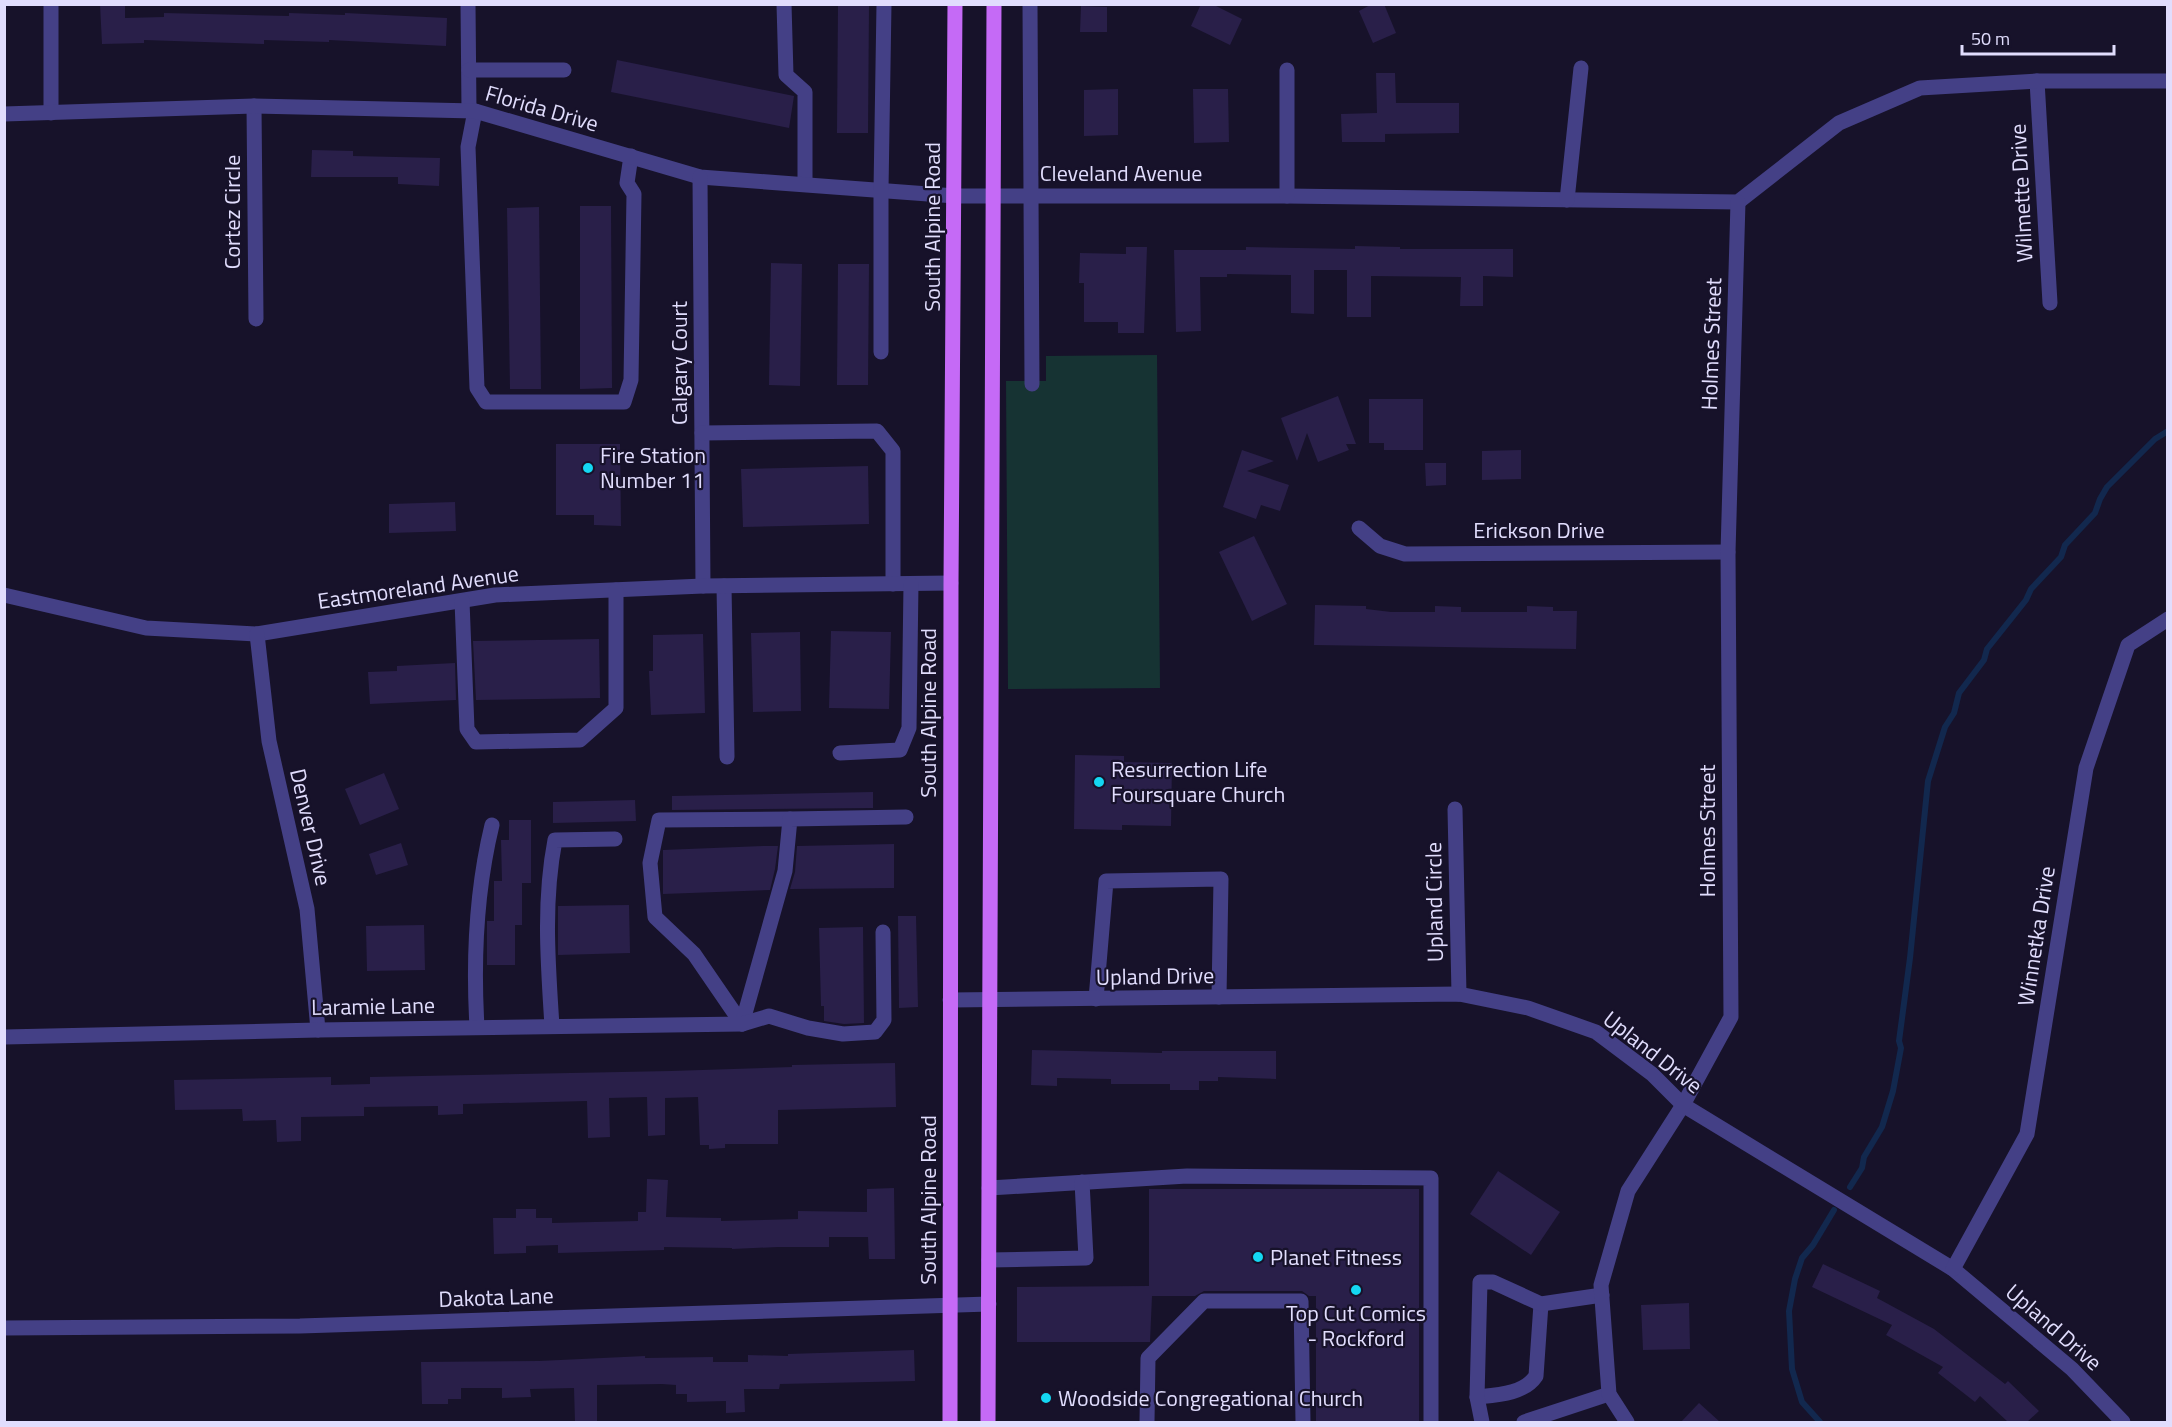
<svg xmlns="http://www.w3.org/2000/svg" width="2172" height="1427" viewBox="0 0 2172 1427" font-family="'Titillium Web',sans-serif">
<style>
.green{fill:#163333}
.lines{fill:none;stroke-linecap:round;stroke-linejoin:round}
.stream{stroke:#12284e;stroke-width:6}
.building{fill:#291f49}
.minor{stroke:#444086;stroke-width:15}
.major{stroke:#c56af6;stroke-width:15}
.poi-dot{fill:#14d7f2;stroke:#17122a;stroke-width:2}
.labels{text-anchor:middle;stroke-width:4.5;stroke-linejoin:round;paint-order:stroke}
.street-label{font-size:22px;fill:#e1ddfd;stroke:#17122a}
.poi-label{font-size:22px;fill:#e1ddfd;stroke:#17122a;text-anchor:start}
</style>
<rect width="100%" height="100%" fill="#17122a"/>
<path class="green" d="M1157,355L1160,688L1008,689L1006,381H1046V356Z"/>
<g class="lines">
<g class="stream">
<path d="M1850,1187L1862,1168L1864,1157L1882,1127L1893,1091L1901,1048L1899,1041L1910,958L1928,781L1945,727L1954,713L1959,693L1984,660L1987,649L2026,600L2031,589L2061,557L2065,545L2095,513L2100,499L2107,487L2155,439L2168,431"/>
<path d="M1820,1422L1802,1402L1792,1369L1789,1311L1795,1279L1802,1258L1813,1245L1834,1210"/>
</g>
</g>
<g class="building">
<path d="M100,4H125V18L164,17V13L289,16V13L345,15V13L447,18L446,46L329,40V42L264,40V44L144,40V43L102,44Z"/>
<path d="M838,4H869L868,133H837Z"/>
<path d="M1201,4H1212L1242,19L1230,45L1191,26Z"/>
<path d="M1372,4H1384L1396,33L1373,43L1359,11Z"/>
<path d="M1081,6L1107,7V32H1080Z"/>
<path d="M617,60L794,96L789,128L611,92Z"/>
<path d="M1376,73H1395L1396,103H1459V133L1385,134V142H1342L1341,114L1377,113Z"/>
<path d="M1118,89V135L1084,136V90Z"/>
<path d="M1193,89H1228L1229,142L1194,143Z"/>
<path d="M312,150L353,151V156L440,158L439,186L398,184V177H311Z"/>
<path d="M580,206H611L612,388L580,389Z"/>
<path d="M539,207L541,389H510L507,208Z"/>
<path d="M1355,246L1400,247V249H1513V277L1483,276V306H1460L1461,277L1371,276V317H1347V270H1314V314L1291,313V275L1227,274V277H1200L1201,331L1176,332L1174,250H1246V247L1355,249Z"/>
<path d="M1126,247H1147L1144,333H1118V322H1084V283H1079L1080,253L1126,254Z"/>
<path d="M771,263L802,264L800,386L769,385Z"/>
<path d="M838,264H869L868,385H837Z"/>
<path d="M1338,396L1356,444H1346L1349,450L1318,462L1307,433L1297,461L1281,418Z"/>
<path d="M1369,399H1423V450H1384V443H1369Z"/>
<path d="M556,444H620L621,526L594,525V515H556Z"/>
<path d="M1242,450L1274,461L1247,471L1289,485L1280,511L1261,505L1256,519L1223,507Z"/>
<path d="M1521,450V479L1482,480V451Z"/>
<path d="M1425,463H1446V485L1426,486Z"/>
<path d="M868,466L869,524L743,527L741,469Z"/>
<path d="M455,502L456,531L389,533V504Z"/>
<path d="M1254,536L1287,604L1252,621L1219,552Z"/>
<path d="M1315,605L1366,606V609L1391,612H1435V606L1461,607V612H1527V606L1553,607V611H1577L1576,649L1314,645Z"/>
<path d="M831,631L891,632L889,709L829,708Z"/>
<path d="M800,632L801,711L753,712L751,633Z"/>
<path d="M703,634L705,713L651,715L649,671H653V635Z"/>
<path d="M599,639L600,698L476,700L473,641Z"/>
<path d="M455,663L456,700L370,704L368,672L397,671V666Z"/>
<path d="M1075,755L1124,756V762L1172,763L1171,826L1122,825V830L1074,829Z"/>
<path d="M384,773L399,809L360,825L345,789Z"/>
<path d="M873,792V808L672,810V796Z"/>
<path d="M635,800L636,821L553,823V802Z"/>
<path d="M509,820H531V883H522V925H515V965H487V921H494V881H502L501,840H509Z"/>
<path d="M401,843L408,865L376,875L369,854Z"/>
<path d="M894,844V888L790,889L795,872L797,846Z"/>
<path d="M763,846H778L775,869L770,890L663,894V850Z"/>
<path d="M629,905L630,953L558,955V906Z"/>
<path d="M898,916H916L918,1007L899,1008Z"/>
<path d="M424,925L425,970L367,971L366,926Z"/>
<path d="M863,927L864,1023L844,1024L824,1021V1006H821L819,928Z"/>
<path d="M1032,1050L1162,1053V1051H1276V1079L1218,1077V1081H1199V1090H1170V1084H1111V1079L1057,1078V1086L1031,1085Z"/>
<path d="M895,1063L896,1107L778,1110V1144H725V1148L709,1149V1145H700L698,1097L665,1098V1135L648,1136L647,1097L609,1098L610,1137L588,1138L587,1101L463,1104V1114L438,1115V1106L364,1107V1116L301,1117V1141L277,1142L276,1120L243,1121L242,1109L175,1110L174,1080L331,1077V1085L370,1084V1077L671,1071L792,1067V1065Z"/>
<path d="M1498,1171L1560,1212L1531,1255L1470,1214Z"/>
<path d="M647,1179L668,1180L666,1217L721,1218V1221L798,1219V1211L867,1212V1189L894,1188L895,1259H869L868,1237H829V1247H778L732,1249V1248L664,1247V1250L558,1253V1245L526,1246V1253L494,1254L493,1218H516V1209H536V1218H552V1223L638,1221V1212H646Z"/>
<path d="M1149,1189H1419V1422H1316V1296H1309L1302,1291H1204L1195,1296H1152L1150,1342H1017V1287L1149,1286Z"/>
<path d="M1823,1264L1880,1291L1877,1298L1934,1329L2005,1384L2008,1381L2039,1411L2027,1422H2008L1980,1396L1975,1402L1938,1373L1943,1367L1886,1335L1892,1325L1812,1287Z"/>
<path d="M1689,1303L1690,1349L1643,1350L1641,1305Z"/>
<path d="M914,1350L915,1381L780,1384L779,1389H744L745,1412L726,1413V1401L687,1402V1394H676V1385L662,1384L597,1385V1422H575L574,1388L530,1389L531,1397L502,1398V1388H461V1399H448V1404H422L421,1362L539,1361L645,1356V1358L713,1357V1362H748V1355L788,1356V1354Z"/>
<path d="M1699,1403L1720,1422H1681Z"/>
</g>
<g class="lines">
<g class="minor">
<path d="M468,4L469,111"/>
<path d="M784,4L786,75L805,92V184"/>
<path d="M1030,4L1032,384"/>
<path d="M469,70H564"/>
<path d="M2037,81L2050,303"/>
<path d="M254,106L256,319"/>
<path d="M475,111L468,147L477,388L486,402H624L631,380L634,194L627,183L631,156"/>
<path d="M51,113V4"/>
<path d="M4,114L254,106L475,111L700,177L955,196H1287L1738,202L1839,123L1920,88L2037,81H2168"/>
<path d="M700,177L703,586"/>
<path d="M1287,196V70"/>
<path d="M1567,200L1581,68"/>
<path d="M881,352V190L884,4"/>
<path d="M702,433L877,431L893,451V584"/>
<path d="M1359,528L1380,546L1405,554L1728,552"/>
<path d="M724,586L727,757"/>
<path d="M4,595L146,628L257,634L495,595L703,586L951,583"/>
<path d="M462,601L467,729L476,742L580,740L616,708V590"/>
<path d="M257,634L269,741L307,909L318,1030"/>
<path d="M840,753L900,750L909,728L911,584"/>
<path d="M1455,809L1459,994"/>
<path d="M1096,999L1106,881L1221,879L1219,997"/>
<path d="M950,1000L1459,994L1528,1008L1596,1032L1652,1074L1683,1105L1953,1269L2072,1369L2123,1422"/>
<path d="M742,1024L694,954L655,917L650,863L659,820L790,819"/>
<path d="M742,1024L785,871L790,819L906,817"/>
<path d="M552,1026C548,964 543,902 555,840L615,839"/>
<path d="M477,1027C473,959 476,891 492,825"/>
<path d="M4,1037L318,1030L742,1024L769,1016L808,1028L843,1034L875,1032L884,1020L883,932"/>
<path d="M989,1188L1187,1176L1431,1178V1422"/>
<path d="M989,1260L1086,1258L1082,1182"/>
<path d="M1953,1269L2027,1134L2086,768L2128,645L2168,619"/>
<path d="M4,1328L300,1326L989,1304"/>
<path d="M1477,1397C1497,1395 1524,1394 1536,1376L1541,1304"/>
<path d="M1147,1422L1148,1358L1204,1301H1301L1303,1422"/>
<path d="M1482,1422L1477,1397L1480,1282H1493L1541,1304L1602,1295"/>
<path d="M1524,1422L1609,1394"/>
<path d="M1627,1422L1609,1394L1601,1285L1628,1191L1683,1105L1731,1017L1728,552L1738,202"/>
</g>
<g class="major">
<path d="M950,1422L951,583L955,4"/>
<path d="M988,1422L994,4"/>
</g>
</g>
<g class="poi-dot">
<circle cx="588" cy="468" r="6"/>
<circle cx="1099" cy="782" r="6"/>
<circle cx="1258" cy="1257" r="6"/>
<circle cx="1356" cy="1290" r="6"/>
<circle cx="1046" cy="1398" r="6"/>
</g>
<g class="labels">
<g class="street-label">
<text transform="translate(542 108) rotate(16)" y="8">Florida Drive</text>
<text x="1121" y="181">Cleveland Avenue</text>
<text transform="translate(2021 193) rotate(-93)" y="8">Wilmette Drive</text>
<text transform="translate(232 212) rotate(-90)" y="8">Cortez Circle</text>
<text transform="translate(932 227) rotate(-90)" y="8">South Alpine Road</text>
<text transform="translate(1711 344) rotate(-88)" y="8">Holmes Street</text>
<text transform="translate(679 363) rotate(-90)" y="8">Calgary Court</text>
<text x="1539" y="538">Erickson Drive</text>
<text transform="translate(418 587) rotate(-8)" y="8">Eastmoreland Avenue</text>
<text transform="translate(928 713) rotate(-90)" y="8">South Alpine Road</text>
<text transform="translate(311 827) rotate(77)" y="8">Denver Drive</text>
<text transform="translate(1707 831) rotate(-90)" y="8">Holmes Street</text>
<text transform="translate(1434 902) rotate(-91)" y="8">Upland Circle</text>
<text transform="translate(2036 936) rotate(-81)" y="8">Winnetka Drive</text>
<text transform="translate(1155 976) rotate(-1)" y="8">Upland Drive</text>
<text transform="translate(373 1006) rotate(-1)" y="8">Laramie Lane</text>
<text transform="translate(1653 1052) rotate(38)" y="8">Upland Drive</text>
<text transform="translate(928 1200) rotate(-90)" y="8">South Alpine Road</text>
<text transform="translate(496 1297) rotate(-2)" y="8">Dakota Lane</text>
<text transform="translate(2054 1327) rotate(41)" y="8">Upland Drive</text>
</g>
<g class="poi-label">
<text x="600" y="463">Fire Station<tspan x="600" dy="25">Number 11</tspan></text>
<text x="1111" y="777">Resurrection Life<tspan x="1111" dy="25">Foursquare Church</tspan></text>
<text x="1270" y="1265">Planet Fitness</text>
<text x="1356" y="1321" text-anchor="middle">Top Cut Comics<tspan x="1356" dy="25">- Rockford</tspan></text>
<text x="1058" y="1406">Woodside Congregational Church</text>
</g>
</g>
<rect width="2172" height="1427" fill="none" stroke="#e1ddfd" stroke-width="12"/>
<path d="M1962 45v9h152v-9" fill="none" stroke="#e1ddfd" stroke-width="3"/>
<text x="1971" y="45" font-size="18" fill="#e1ddfd" stroke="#17122a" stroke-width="4.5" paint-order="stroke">50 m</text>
</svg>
